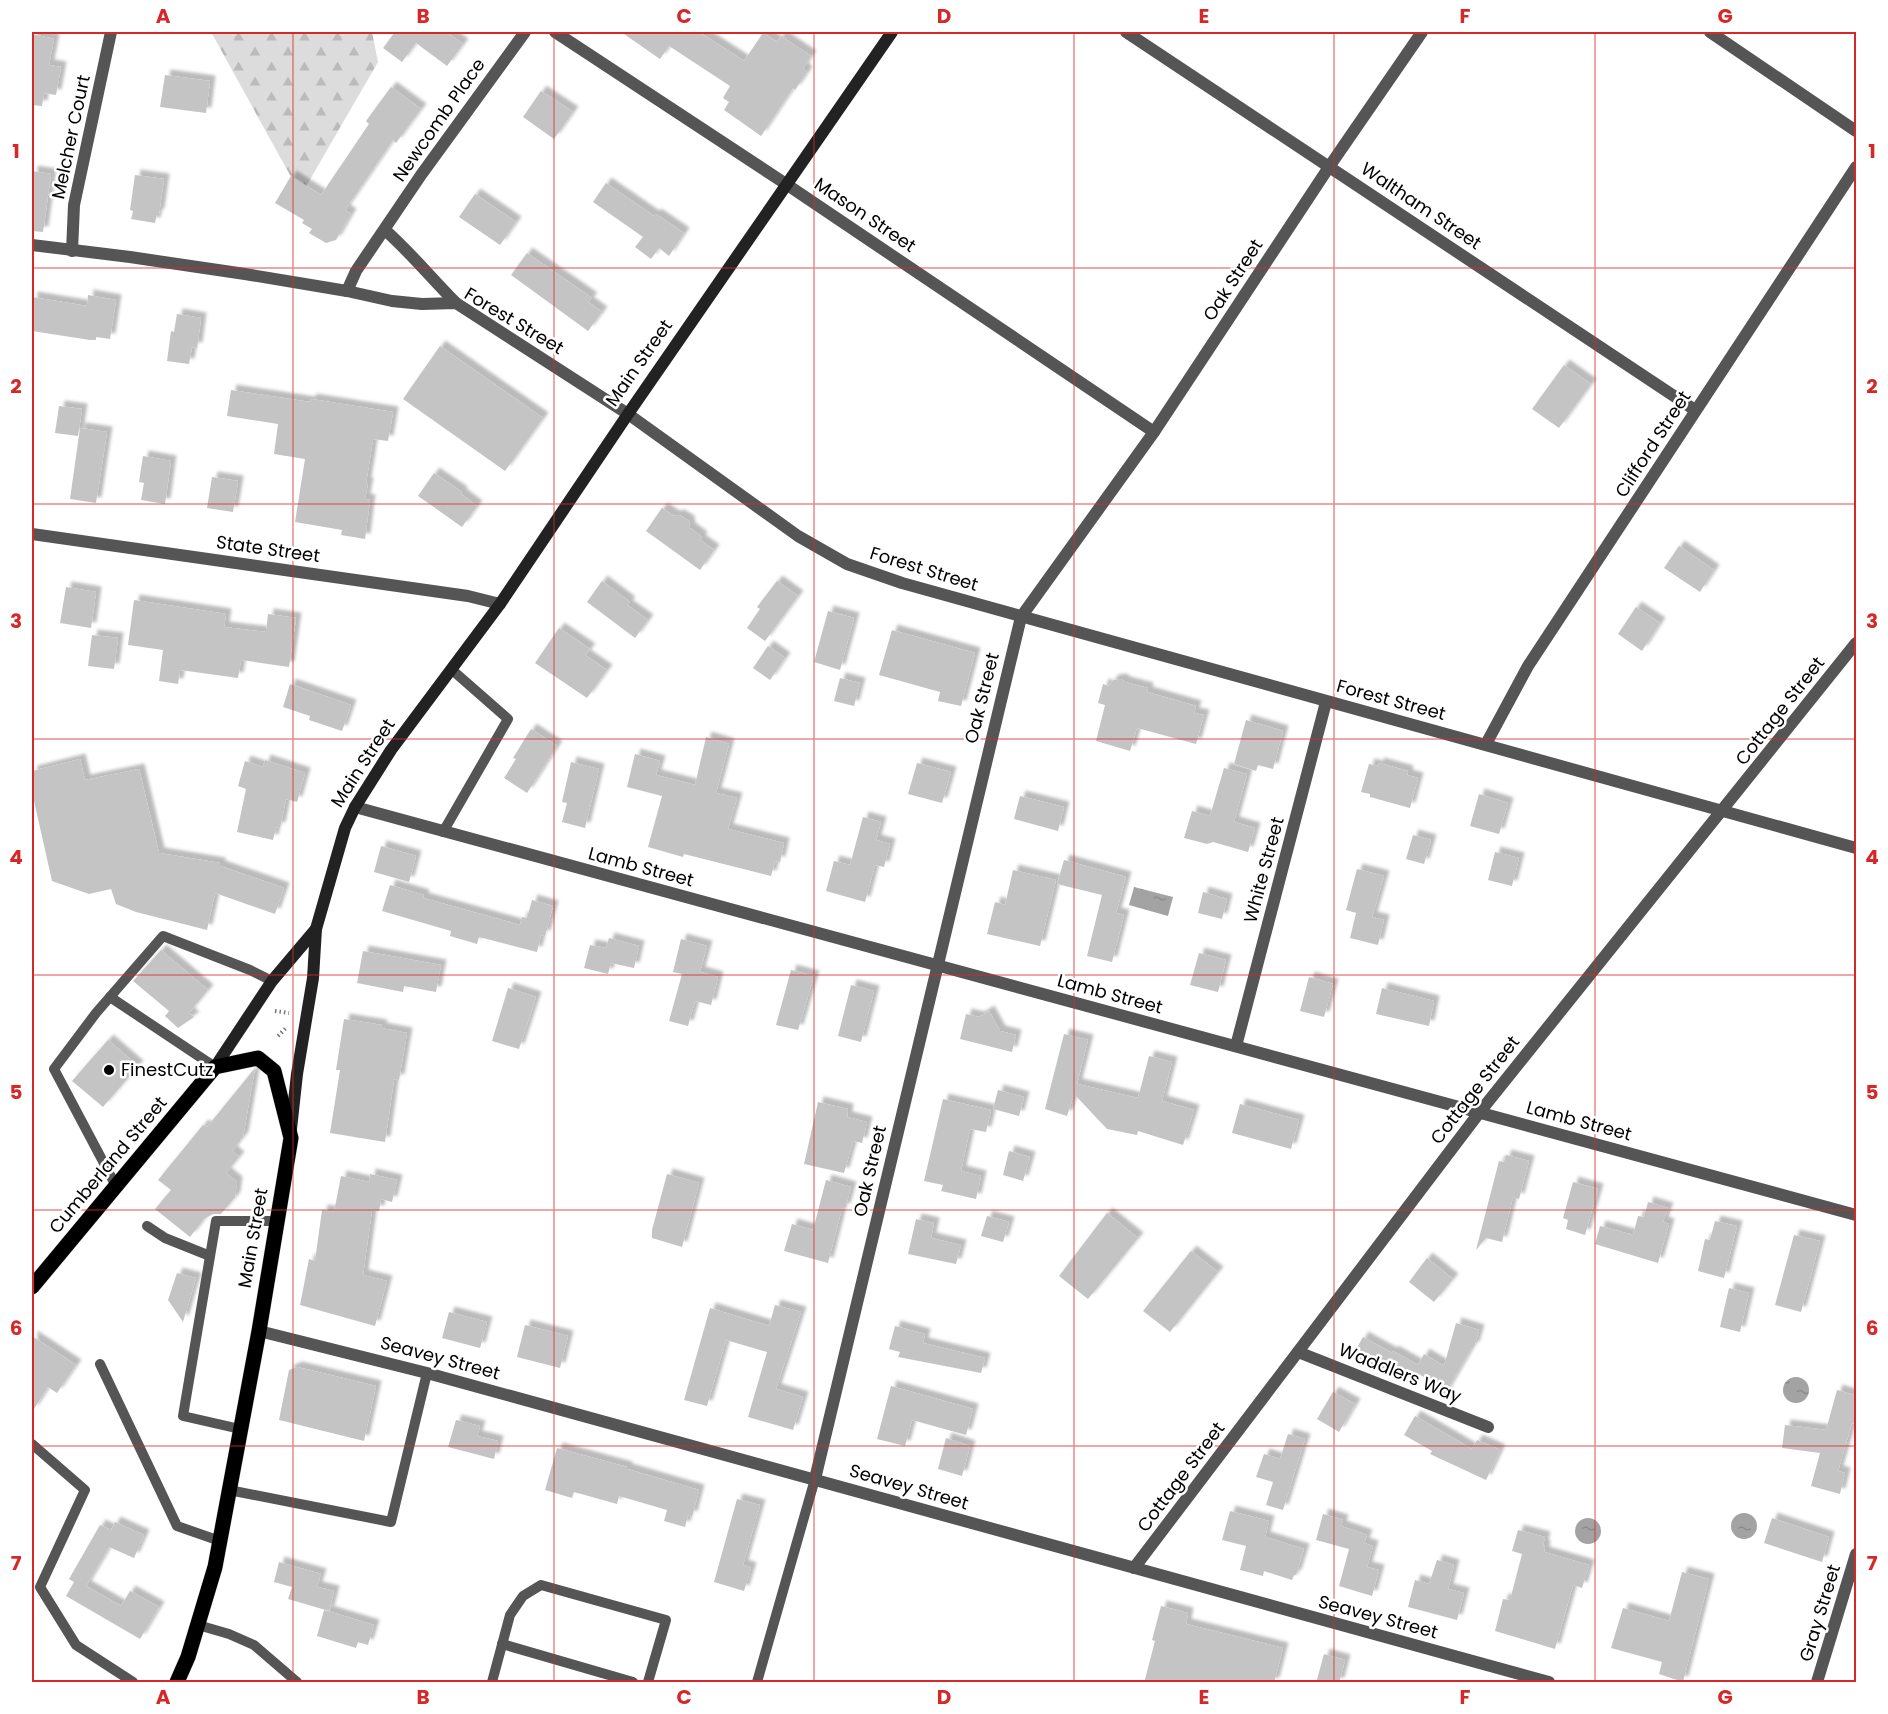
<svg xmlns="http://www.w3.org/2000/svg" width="1888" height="1714" viewBox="0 0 1888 1714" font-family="Poppins,sans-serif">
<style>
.forest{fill:url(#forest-firs)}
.water{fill:url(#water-ripples)}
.building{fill:#c4c4c4;filter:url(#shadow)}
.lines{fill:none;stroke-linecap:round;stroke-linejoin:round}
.primary-casing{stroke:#dbdbdb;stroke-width:16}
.path{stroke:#777;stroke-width:4;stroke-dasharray:1.5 3;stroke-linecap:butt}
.service{stroke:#555;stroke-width:10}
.minor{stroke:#555;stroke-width:12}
.tertiary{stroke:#555;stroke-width:12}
.secondary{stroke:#222;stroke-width:12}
.primary{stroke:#000;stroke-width:15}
.grid{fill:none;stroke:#d62828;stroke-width:1.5;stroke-opacity:0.55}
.poi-dot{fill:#000;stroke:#fff;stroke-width:2}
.labels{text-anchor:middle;stroke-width:5;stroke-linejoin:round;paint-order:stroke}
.street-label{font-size:18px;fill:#000;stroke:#fff}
.poi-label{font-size:18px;fill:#000;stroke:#fff;text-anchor:start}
.neatline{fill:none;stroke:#d62828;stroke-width:2}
.grid-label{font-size:20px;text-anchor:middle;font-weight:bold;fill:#d62828}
</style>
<defs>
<pattern id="forest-firs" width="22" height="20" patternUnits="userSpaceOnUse" patternTransform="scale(1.5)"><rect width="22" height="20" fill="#dcdcdc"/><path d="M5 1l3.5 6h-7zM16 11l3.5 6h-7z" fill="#bbb"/></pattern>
<pattern id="water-ripples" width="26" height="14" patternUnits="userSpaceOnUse" patternTransform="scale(1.5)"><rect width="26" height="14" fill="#a3a3a3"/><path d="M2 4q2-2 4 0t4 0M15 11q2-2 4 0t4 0" fill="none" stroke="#8b8b8b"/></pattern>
<filter id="shadow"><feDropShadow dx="5.5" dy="-5.5" stdDeviation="1.5" flood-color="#0004"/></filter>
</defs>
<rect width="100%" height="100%" fill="#fff"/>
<path class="forest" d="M211,32H372L378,62L301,195Z"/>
<g class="water">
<path d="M1134,887L1173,897L1168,916L1129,905Z"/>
<circle cx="1796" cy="1390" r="13"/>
<circle cx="1744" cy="1526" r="13"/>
<circle cx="1588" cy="1531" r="13"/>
</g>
<g class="building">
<path d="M395,32H446L463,44L447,66L416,43L402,62L383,48Z"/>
<path d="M621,32H699L744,61L763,33L777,42L781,36L811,56L803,68L807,72L795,90L793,88L761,136L724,110L729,102L723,98L730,86L669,46L660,59Z"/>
<path d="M32,34L54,39L49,65L61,67L56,95L44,93L42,106L32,105Z"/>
<path d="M165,75L210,81L206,113L160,107Z"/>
<path d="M391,87L421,109L396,143L393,140L345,210L351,214L336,240L326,243L309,233L312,229L302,223L304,220L275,203L291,176L321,195L369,124L366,121Z"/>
<path d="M541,91L573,112L554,139L523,117Z"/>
<path d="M32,171L51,174L43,232L32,231Z"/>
<path d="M135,175L164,179L159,214H157L155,223L131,219L133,211L130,210Z"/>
<path d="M606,183L654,216L656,214L684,233L669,256L659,248L651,259L635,247L643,237L593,202Z"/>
<path d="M475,194L516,222L500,245L459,217Z"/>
<path d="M527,253L592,298L588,302L602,312L588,331L511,275Z"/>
<path d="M88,295L116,300L110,339L96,337V340H90L32,331V297L87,306Z"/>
<path d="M177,314L201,318L197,348L192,347L189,364L167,361L171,331L174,332Z"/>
<path d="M440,346L543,418L505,471L403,399Z"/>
<path d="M1564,365L1591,384L1559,428L1532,409Z"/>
<path d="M231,390L310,402L311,399L393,412L388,441L373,439L366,483H368L365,499L370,500L365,539L341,535L342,530L295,522L305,459L274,454L278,424L227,416Z"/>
<path d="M59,406L82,409L78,436L55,433Z"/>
<path d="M80,428L107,432L96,503L70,499Z"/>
<path d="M143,456L171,461L165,504L141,500L144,483L139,482Z"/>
<path d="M434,473L462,492L461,494L477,506L462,527L418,496Z"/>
<path d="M212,477L238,481L233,512L207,508Z"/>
<path d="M662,508L674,516L679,515L689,521L690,528L702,537L700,540L714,550L700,570L646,531Z"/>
<path d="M1679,546L1714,570L1700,592L1664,568Z"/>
<path d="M602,581L630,602L627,605L648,620L635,638L587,602Z"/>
<path d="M777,581L798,596L765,641L747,628L760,609L757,607Z"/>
<path d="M66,587L96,592L91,628L60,623Z"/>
<path d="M134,600L226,614L224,627L266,632L268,614L296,618L289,667L241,660L238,678L180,670L178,684L159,681L163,650L128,645Z"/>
<path d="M1636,607L1660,623L1642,651L1618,634Z"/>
<path d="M828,611L854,618L840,670L814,662Z"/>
<path d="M559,628L590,649L585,655L607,670L587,698L535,663Z"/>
<path d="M892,630L975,653L961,706L938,701L940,692L879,675Z"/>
<path d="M92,635L118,638L114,669L88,666Z"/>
<path d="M768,646L785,658L770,680L753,668Z"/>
<path d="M840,678L860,683L854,706L834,701Z"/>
<path d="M1121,679L1125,682L1148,688L1147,692L1196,706L1194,713L1204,715L1196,744L1137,728L1130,751L1096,741L1105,705L1098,703L1103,684L1109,686L1113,680Z"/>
<path d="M290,684L351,705L342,731L309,720L310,716L283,707Z"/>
<path d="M1246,720L1283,731L1273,769L1258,765L1256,771L1234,764Z"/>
<path d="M531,729L557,746L527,793L504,778L516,759L513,758Z"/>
<path d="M706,737L729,744L716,793L737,798L728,829L784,843L780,862L775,861L771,876L684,854L683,857L648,847L662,796L627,787L635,754L660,761L656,775L695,785Z"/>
<path d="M80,759L85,780L139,769L159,853L220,863V866L284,888L275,914L215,893L207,930L136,912L116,904L111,889L89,894L52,881L32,792V771Z"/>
<path d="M265,760L305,773L297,802L286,799L280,828L276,827L273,840L237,832L246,789L238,786L245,761L263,767Z"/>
<path d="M571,762L599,769L585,828L562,822L567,803L562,802Z"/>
<path d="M917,763L951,772L942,803L908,794Z"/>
<path d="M1379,763L1408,771L1407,775L1418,778L1410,808L1370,797V794L1361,792L1369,764L1378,766Z"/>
<path d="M1224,768L1247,774L1234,822L1255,828L1248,852L1213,842L1207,844L1184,838L1192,811L1210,816Z"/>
<path d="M1479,794L1508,803L1499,834L1470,826Z"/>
<path d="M1020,796L1064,807L1058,831L1014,819Z"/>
<path d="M863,817L881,822L876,840L890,844L884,867L875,865L865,902L826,891L834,861L850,865Z"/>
<path d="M1413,835L1431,840L1424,864L1406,859Z"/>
<path d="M381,846L416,856L409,882L374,872Z"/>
<path d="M1495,852L1519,858L1512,886L1488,880Z"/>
<path d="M1064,860L1126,877L1116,913L1124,915L1112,962L1087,956L1102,895L1057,884Z"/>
<path d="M1357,869L1384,876L1372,917L1384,920L1378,945L1350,938L1356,913L1367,916L1346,910Z"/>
<path d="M1013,870L1056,880L1040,946L987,934L995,902L1005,905Z"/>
<path d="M390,885L424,895L423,898L520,925L522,917L527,918L532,900L553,906L545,936L541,935L537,952L479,937L477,944L450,936L451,931L382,911Z"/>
<path d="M1203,892L1227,899L1222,919L1198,913Z"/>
<path d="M609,938L639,946L634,968L611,963L608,974L584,968L590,945L606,948Z"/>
<path d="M681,939L707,946L700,972L718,977L711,1005L695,1001L688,1026L669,1021L682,974L673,972Z"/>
<path d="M161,950L208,990L189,1013L194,1017L178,1028L165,1016L169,1011L133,981Z"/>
<path d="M363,951L441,965L436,992L404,986L403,992L357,983Z"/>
<path d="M1199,953L1226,960L1218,992L1190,985Z"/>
<path d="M791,970L814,976L798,1030L776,1025Z"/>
<path d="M1309,977L1333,984L1324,1017L1300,1011Z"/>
<path d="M851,985L874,991L861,1042L838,1036Z"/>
<path d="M508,988L536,997L519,1049L492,1041Z"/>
<path d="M1382,988L1434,1001L1429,1026L1376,1014Z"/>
<path d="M989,1011L1000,1031L1016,1035L1012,1052L960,1039L966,1014L979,1017Z"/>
<path d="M344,1019L382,1025L381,1028L407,1033L399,1080L394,1079L385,1142L330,1133L340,1070H336Z"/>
<path d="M1064,1034L1088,1040L1077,1084L1138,1098L1149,1056L1172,1062L1162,1101L1194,1110L1183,1145L1138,1131L1137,1135L1107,1129L1074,1094L1067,1116L1045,1109Z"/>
<path d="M108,1040L138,1066L103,1107L72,1081Z"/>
<path d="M255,1068L243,1137L232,1151L239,1157L226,1173L237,1182L235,1197L221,1214H213L204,1219L190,1237L155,1209L171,1190L158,1180L203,1125L207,1127Z"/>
<path d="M998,1090L1024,1097L1019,1116L993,1109Z"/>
<path d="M943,1099L991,1110L986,1132L970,1129L961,1171L981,1176L976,1199L941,1191L943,1185L924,1181Z"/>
<path d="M818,1102L848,1109L847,1117L867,1122L862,1143L853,1141L844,1173L804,1164Z"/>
<path d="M1240,1104L1299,1120L1291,1149L1232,1133Z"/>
<path d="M1009,1151L1030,1157L1023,1181L1003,1175Z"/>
<path d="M1506,1155L1529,1161L1519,1199L1513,1197L1502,1242L1486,1238L1476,1250L1499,1161L1504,1162Z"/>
<path d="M370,1174L397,1180L392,1202L381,1199L379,1211L372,1210L363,1275L387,1281L375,1326L300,1305L309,1259L315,1261L322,1210L334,1212L341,1176L369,1182Z"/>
<path d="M667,1174L699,1183L682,1247L652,1238V1230Z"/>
<path d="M826,1180L851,1187L845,1209L842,1208L828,1263L784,1251L792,1224L813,1230Z"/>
<path d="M1573,1182L1598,1189L1585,1235L1566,1229L1568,1220L1563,1218Z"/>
<path d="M1648,1202L1668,1208L1663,1222L1669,1224L1658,1263L1595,1244L1600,1226L1633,1235L1638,1216L1644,1217Z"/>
<path d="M1107,1213L1138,1238L1088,1299L1059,1276Z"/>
<path d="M987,1216L1009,1222L1003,1242L981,1236Z"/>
<path d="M916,1219L934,1223L931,1238L961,1245L956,1264L908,1254Z"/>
<path d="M1715,1221L1737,1226L1724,1278L1698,1271L1705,1239L1710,1240Z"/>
<path d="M1794,1235L1820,1241L1801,1312L1775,1305Z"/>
<path d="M1191,1251L1218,1272L1170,1332L1143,1311Z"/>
<path d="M1427,1258L1453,1279L1434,1302L1409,1282Z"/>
<path d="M177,1273L196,1278L183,1322L168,1300Z"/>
<path d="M1729,1288L1749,1293L1740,1332L1720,1327Z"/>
<path d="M775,1305L801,1312L776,1389L803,1397L793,1430L748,1417L767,1352L726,1340L707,1406L684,1400L710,1308L769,1326Z"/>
<path d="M449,1312L487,1322L480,1348L442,1338Z"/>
<path d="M1456,1323L1479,1330L1474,1347H1472L1443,1397L1437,1395L1439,1386L1417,1373L1411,1383L1388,1369L1385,1374L1353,1355L1363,1337L1392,1353L1393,1351L1418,1365L1424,1354L1444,1366Z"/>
<path d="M525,1325L568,1336L560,1368L517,1357Z"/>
<path d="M895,1326L925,1334L923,1343L985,1358L981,1373L898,1357L900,1352L889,1349Z"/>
<path d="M32,1336L76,1365L57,1393L48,1387L32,1412Z"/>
<path d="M297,1367L376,1386L364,1441L279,1420L289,1370Z"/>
<path d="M891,1386L973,1409L966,1435L912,1420L905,1446L877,1439Z"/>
<path d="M1837,1390L1857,1396V1424L1852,1423L1838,1471L1845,1473L1840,1494L1811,1486L1820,1453L1782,1448L1785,1425L1826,1430Z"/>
<path d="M1333,1392L1355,1404L1339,1432L1317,1419Z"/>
<path d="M1415,1416L1472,1449L1477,1440L1500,1450L1486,1480L1430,1454L1432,1451L1404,1435Z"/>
<path d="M456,1420L480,1426L477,1436L498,1441L494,1459L448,1447Z"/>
<path d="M1288,1434L1305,1439L1283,1510L1266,1505L1273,1482L1256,1477L1264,1454L1280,1459Z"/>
<path d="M946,1438L970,1446L962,1476L938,1469Z"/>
<path d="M557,1448L627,1467V1469L699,1490L692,1517L688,1515L685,1527L664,1521L667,1510L619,1496L617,1504L574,1492L572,1498L545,1490Z"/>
<path d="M737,1499L760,1505L743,1565L751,1568L744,1591L714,1582Z"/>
<path d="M1230,1511L1269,1521L1265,1537L1304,1549L1296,1575H1294L1292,1580L1264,1571L1263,1576L1240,1570L1246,1546L1222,1540Z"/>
<path d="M1323,1514L1343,1520L1341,1526L1367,1535L1364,1543L1373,1546L1367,1567L1379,1570L1372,1596L1339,1586L1349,1549L1316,1540Z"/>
<path d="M1772,1518L1829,1537L1822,1562L1764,1543Z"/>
<path d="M115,1522L144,1535L134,1558L109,1547L86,1586L121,1606L130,1591L159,1607L140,1639L66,1596L74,1582L69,1579L100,1525L111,1530Z"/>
<path d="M1518,1530L1545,1537L1543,1545L1545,1546L1544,1552L1589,1565L1582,1588L1573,1585L1555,1649L1495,1631L1503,1599L1510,1600L1522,1554L1512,1551Z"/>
<path d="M1437,1560L1454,1565L1448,1589L1464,1593L1457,1620L1408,1607L1415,1580L1429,1584Z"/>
<path d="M279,1562L321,1574L317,1587L334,1591L329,1611L288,1599L292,1587L274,1582Z"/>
<path d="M1682,1572L1709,1579L1683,1682L1659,1674L1662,1662L1611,1648L1623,1608L1669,1621Z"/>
<path d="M1161,1606L1188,1613L1186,1624L1283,1648L1274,1683H1144L1155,1641L1152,1640Z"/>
<path d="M324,1610L374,1625L368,1645L358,1642L356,1648L317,1636Z"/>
<path d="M1324,1654L1345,1660L1339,1683H1316Z"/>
</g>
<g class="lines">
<defs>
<path id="primary" d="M32,1287L215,1067L258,1058L274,1071L291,1138L259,1331L215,1567L188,1657L177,1682"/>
</defs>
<use href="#primary" class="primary-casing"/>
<g class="path">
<path d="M275,1011L289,1013"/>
<path d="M278,1036L286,1028"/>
</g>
<g class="service">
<path d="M443,832L508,719L451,669"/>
<path d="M110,997L215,1067"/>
<path d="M116,1186L54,1069L96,1013L163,936L250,970L272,981"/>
<path d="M147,1226L165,1238L210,1256"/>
<path d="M100,1364L177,1526L220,1541"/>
<path d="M240,1429L183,1416L216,1221H276"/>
<path d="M32,1444L85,1490L40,1587L76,1645L133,1682"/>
<path d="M229,1490L391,1522L427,1373"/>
<path d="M198,1625L229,1634L254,1645L297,1682"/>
<path d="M502,1644L633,1682"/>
<path d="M492,1682L510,1615L523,1596L541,1585L666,1620L648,1682"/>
<path d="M757,1682L815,1479"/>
</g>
<g class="minor">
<path d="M555,32L786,184L1154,432"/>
<path d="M1126,32L1695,410"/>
<path d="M1710,32L1856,131"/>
<path d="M385,230C411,253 432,279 456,303"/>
<path d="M32,245L130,257L245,274L347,291L392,301L422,304L456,303L628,414"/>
<path d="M72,251L74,205L111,32"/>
<path d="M347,291L356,271L421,175L525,32"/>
<path d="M32,534L468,596L500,604"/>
<path d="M1486,744L1528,666L1856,167"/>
<path d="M355,807L1856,1215"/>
<path d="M1236,1046L1326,702"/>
<path d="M259,1331L427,1373L1549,1682"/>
<path d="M1298,1352L1488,1427"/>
<path d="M815,1479L1021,617L1154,432L1329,167L1422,32"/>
<path d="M1134,1568L1479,1113L1856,643"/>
<path d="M1817,1682L1856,1554"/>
</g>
<path class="tertiary" d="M628,414L798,536L847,564L902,583L1856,848"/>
<g class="secondary">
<path d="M215,1067L272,981L316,929"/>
<path d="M291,1129L297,1074L313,978L316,929L345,828L355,807L391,750L500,604L628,414L892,32"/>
</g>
<use href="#primary" class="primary"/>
</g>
<path class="grid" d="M293,32V1682M554,32V1682M814,32V1682M1074,32V1682M1334,32V1682M1595,32V1682M32,268H1856M32,504H1856M32,739H1856M32,975H1856M32,1210H1856M32,1446H1856"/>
<circle class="poi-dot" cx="109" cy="1070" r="6"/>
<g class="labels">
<g class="street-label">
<text transform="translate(439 120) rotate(-55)" y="6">Newcomb Place</text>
<text transform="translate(71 137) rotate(-78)" y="6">Melcher Court</text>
<text transform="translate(1421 206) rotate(34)" y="6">Waltham Street</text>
<text transform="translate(865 215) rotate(34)" y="6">Mason Street</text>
<text transform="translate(1233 280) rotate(-57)" y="6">Oak Street</text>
<text transform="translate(514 321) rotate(31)" y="6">Forest Street</text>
<text transform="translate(639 363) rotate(-55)" y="6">Main Street</text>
<text transform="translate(1653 444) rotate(-57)" y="6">Clifford Street</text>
<text transform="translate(268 549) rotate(8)" y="6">State Street</text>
<text transform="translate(924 569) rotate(17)" y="6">Forest Street</text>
<text transform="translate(982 698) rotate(-76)" y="6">Oak Street</text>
<text transform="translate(1391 700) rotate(15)" y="6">Forest Street</text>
<text transform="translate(1780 711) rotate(-52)" y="6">Cottage Street</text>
<text transform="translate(363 763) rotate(-57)" y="6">Main Street</text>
<text transform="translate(641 867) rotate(15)" y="6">Lamb Street</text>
<text transform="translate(1264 870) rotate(-75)" y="6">White Street</text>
<text transform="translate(1110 994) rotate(15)" y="6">Lamb Street</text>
<text transform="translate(1475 1090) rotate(-52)" y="6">Cottage Street</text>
<text transform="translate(1579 1121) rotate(15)" y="6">Lamb Street</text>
<text transform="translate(108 1165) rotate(-50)" y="6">Cumberland Street</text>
<text transform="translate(870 1171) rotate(-77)" y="6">Oak Street</text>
<text transform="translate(253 1238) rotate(-80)" y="6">Main Street</text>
<text transform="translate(440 1358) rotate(15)" y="6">Seavey Street</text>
<text transform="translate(1400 1373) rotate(22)" y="6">Waddlers Way</text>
<text transform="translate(1181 1477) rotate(-53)" y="6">Cottage Street</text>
<text transform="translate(909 1487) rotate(16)" y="6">Seavey Street</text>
<text transform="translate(1820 1613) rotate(-73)" y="6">Gray Street</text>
<text transform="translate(1378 1617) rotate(15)" y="6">Seavey Street</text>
</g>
<g class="poi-label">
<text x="121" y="1076">FinestCutz</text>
</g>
</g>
<rect width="1888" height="1714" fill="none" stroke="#ffffff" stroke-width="66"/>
<rect x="33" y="33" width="1822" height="1648" class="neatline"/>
<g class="grid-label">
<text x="163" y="23">A</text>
<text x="423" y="23">B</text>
<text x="684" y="23">C</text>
<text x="944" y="23">D</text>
<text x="1204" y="23">E</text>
<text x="1465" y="23">F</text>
<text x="1725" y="23">G</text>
<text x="16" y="158">1</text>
<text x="1872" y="158">1</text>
<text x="16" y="393">2</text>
<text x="1872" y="393">2</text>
<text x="16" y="628">3</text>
<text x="1872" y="628">3</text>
<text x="16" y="864">4</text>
<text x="1872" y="864">4</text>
<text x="16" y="1099">5</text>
<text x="1872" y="1099">5</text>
<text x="16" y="1335">6</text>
<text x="1872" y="1335">6</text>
<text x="16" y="1570">7</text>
<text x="1872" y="1570">7</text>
<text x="163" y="1704">A</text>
<text x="423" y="1704">B</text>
<text x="684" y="1704">C</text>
<text x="944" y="1704">D</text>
<text x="1204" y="1704">E</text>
<text x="1465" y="1704">F</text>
<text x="1725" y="1704">G</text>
</g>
</svg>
